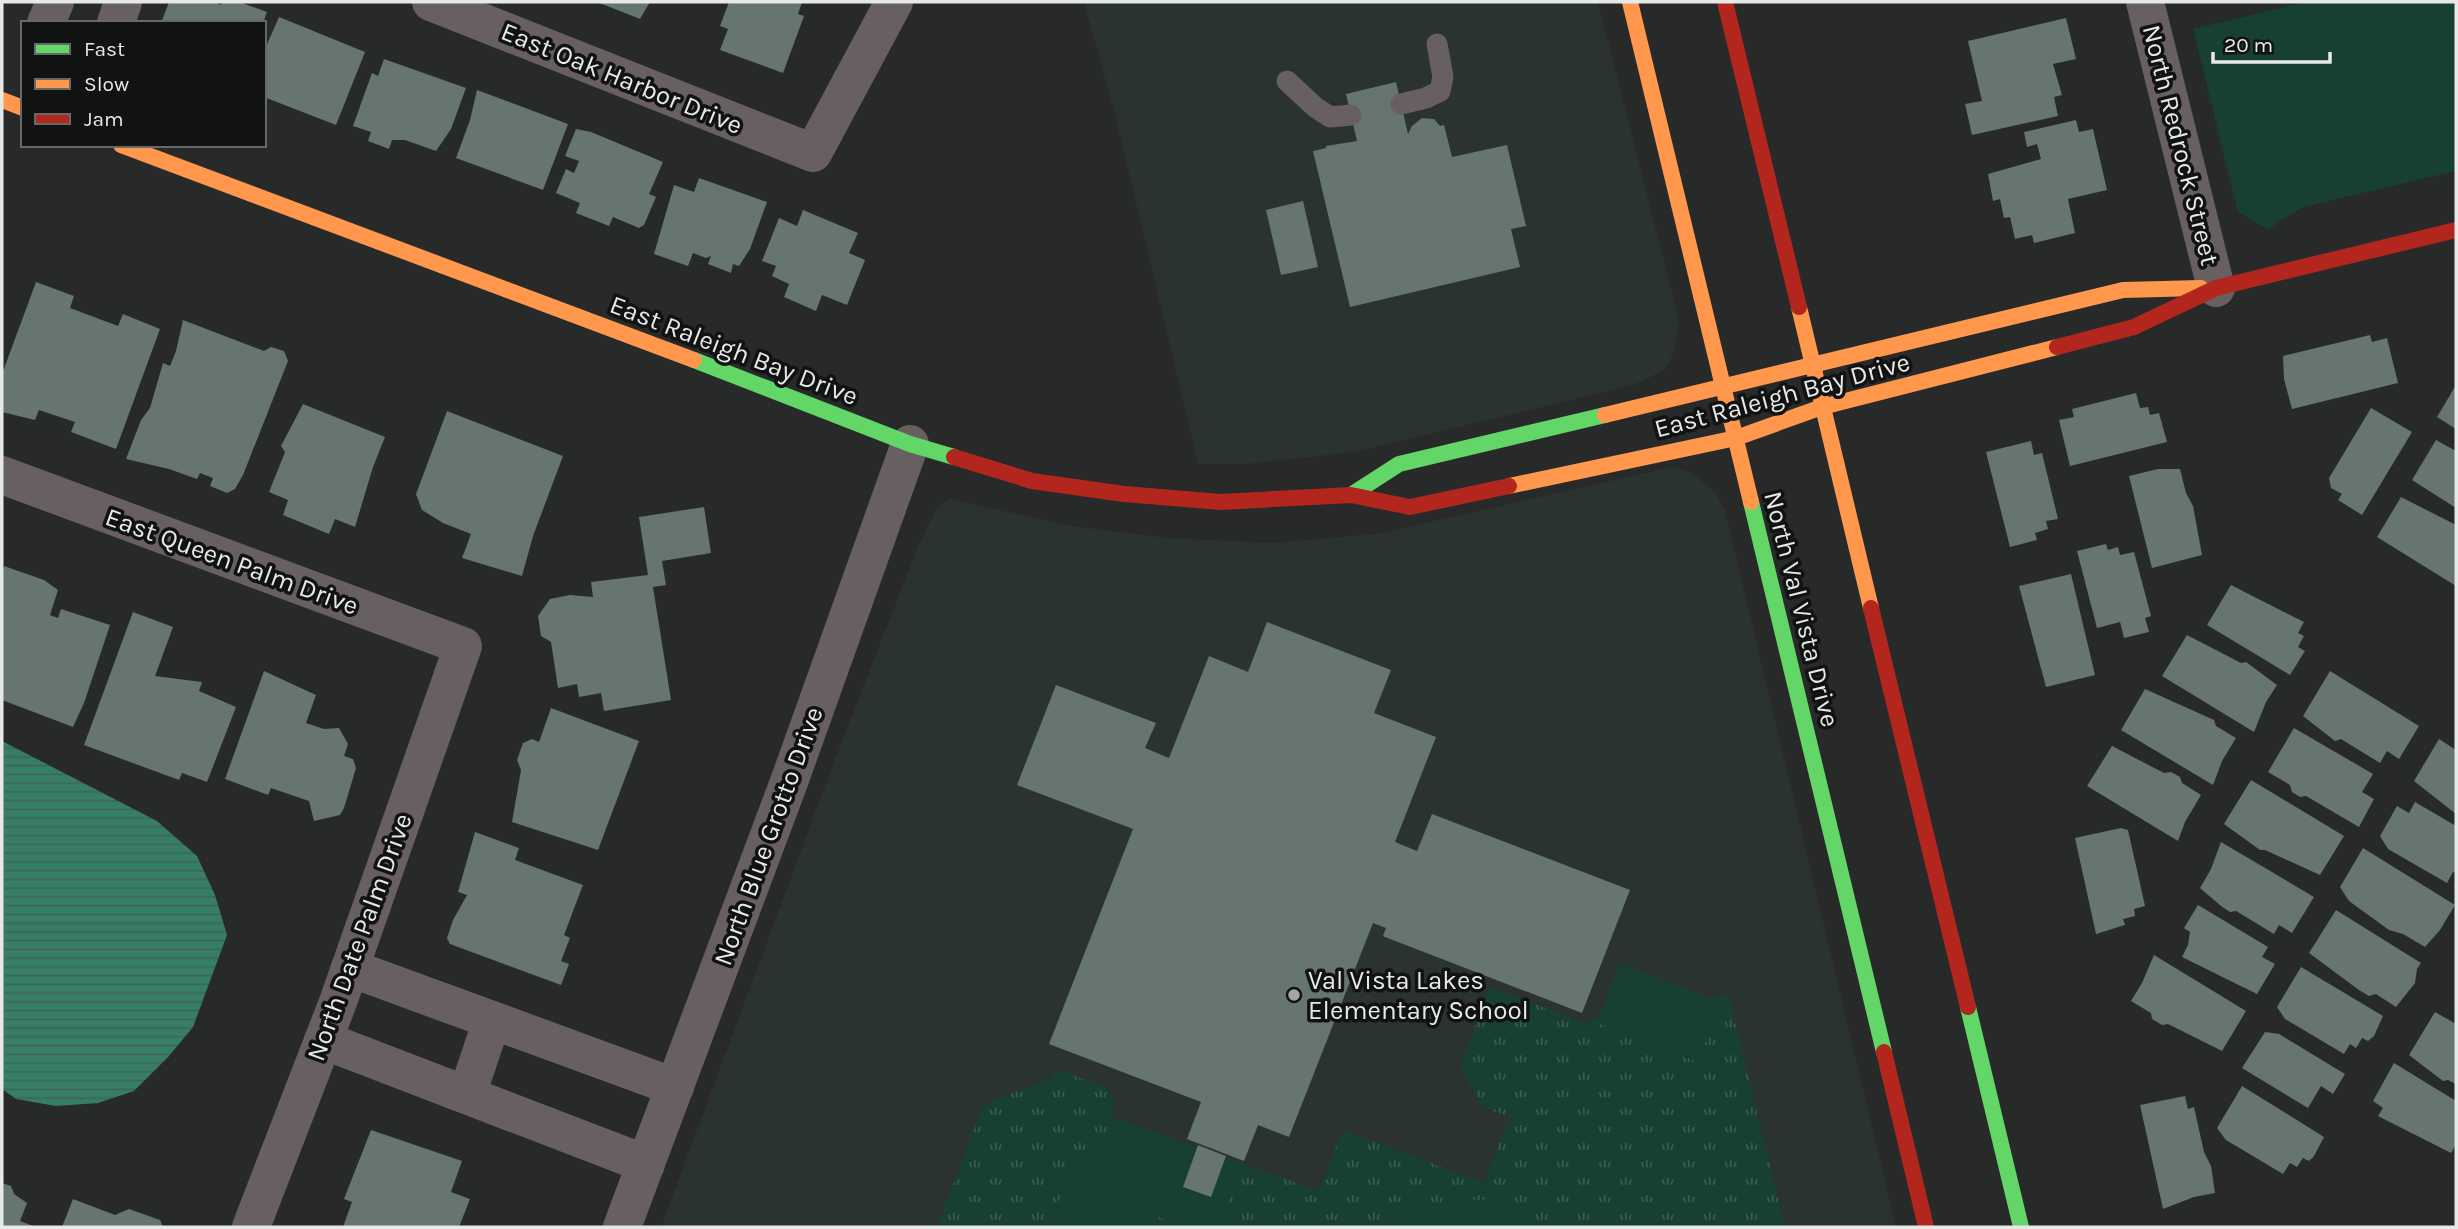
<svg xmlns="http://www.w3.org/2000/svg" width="2458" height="1229" viewBox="0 0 2458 1229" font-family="Karla,sans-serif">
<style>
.built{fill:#2b3330}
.grass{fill:url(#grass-tufts)}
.park{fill:#174033}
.water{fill:url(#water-rules)}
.building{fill:#66756f}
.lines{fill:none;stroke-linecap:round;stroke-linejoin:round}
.lane{stroke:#675f60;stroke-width:21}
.street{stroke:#675f60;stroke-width:38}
.fast{stroke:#63d668;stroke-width:16}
.slow{stroke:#ff974d;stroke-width:16}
.jam{stroke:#b3261e;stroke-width:16}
.poi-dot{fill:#a4a6a5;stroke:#111212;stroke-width:2.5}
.labels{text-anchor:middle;stroke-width:7;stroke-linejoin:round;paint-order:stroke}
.street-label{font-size:26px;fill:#e7e9e8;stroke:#111212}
.poi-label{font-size:26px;fill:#e7e9e8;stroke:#111212;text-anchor:start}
</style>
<defs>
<pattern id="grass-tufts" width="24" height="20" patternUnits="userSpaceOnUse" patternTransform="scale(1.75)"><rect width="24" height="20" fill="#174033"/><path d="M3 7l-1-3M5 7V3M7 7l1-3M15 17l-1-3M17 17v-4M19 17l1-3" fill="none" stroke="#395c51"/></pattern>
<pattern id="water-rules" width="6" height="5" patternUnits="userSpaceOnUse" patternTransform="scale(1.75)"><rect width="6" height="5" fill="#377e67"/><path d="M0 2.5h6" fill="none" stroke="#3d6558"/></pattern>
</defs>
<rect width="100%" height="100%" fill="#282929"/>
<g class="built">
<path d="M1084,2H1598L1679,320L1675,347L1668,366L1646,380L1629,386L1354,452L1246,464H1198L1116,118Z"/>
<path d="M1672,467L1692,473L1715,492L1725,511L1896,1227H661L834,762L919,544L937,507L949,499L1071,526L1167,538L1272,543L1377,534Z"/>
</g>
<path class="grass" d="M1620,963L1710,998L1728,994L1785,1227H937L984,1104L1053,1078L1055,1069L1106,1087L1113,1099L1112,1117L1319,1191L1343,1130L1484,1183L1509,1117L1482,1106L1460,1068L1489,987L1585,1023L1599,1018Z"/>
<g class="park">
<path d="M2306,2H2456V171L2303,207L2279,221L2269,230L2238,212L2193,29Z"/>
<path d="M1620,963L1721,1002L1698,1062L1597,1023Z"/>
<path d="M1111,1117L1243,1164L1220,1227H1187L1158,1217L1154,1227H1049L1069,1173L1089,1179Z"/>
<path d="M1508,1197L1512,1227H1396L1394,1209Z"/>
</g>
<path class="water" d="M2,741L157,821L197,856L215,895L227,935L193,1027L169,1056L134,1091L98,1103L56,1106L16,1099L2,1089Z"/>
<g class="building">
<path d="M169,2H214L221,5L222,2H239L267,12L263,23H161Z"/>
<path d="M597,2H650L640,19Z"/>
<path d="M729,2H802L798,14L804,16L783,73L720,50L728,29L720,26Z"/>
<path d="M279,17L365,52L336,125L264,97V51Z"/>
<path d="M2066,18L2076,59L2053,64L2062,95L2054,97L2058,116L1972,135L1965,104L1982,101L1968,41Z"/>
<path d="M384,59L466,88L451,129L436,151L405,140H392L389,149L368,141L371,132L353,126L372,73L378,76Z"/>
<path d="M1396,82L1408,134L1412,126L1422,118L1434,119L1440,126L1444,125L1452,157L1507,145L1526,226L1511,229L1520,267L1350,307L1313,151L1326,148V146L1357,141L1346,94Z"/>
<path d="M477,90L568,124L543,190L456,158L470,120Z"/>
<path d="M2076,120L2079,132L2093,129L2107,190L2068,199L2075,233L2034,243L2032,235L2015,239L2010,217L2004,218L2000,199L1993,201L1988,174L2041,159L2037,144L2027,147L2024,132Z"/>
<path d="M576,129L591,132L663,162L649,194L656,197L644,225L639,228L613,217L609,226L576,213L580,203L556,193L566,169L574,173L579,161L565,156Z"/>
<path d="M699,178L767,202L750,249L739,266L733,264L731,273L708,264L711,256L706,258L693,253L688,266L654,254L674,185L694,192Z"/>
<path d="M1303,201L1318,267L1281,275L1266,210Z"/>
<path d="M803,210L858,233L849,253L865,260L847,305L822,295L816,311L784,297L789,284L772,276L776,266L762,261L779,218L797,226Z"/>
<path d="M36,282L74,296L70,308L118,326L123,314L160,329L116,449L71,432L75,422L39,410L35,420L2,412V374Z"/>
<path d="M183,320L264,351L271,347L284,351L288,361L243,475L235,489L227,493L210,486L213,478L200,473L197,479L169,469L126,459L141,420L150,408L163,363L170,366L176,351Z"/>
<path d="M2370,335L2372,342L2387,338L2398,383L2292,409L2284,379L2283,356Z"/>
<path d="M2456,385V429L2437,417Z"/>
<path d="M2136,393L2140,408L2148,407L2150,415L2159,413L2167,442L2070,466L2059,420L2074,417L2072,409Z"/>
<path d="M303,404L385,437L373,467L355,527L335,519L329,534L283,515L288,500L269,492L285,452L281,446Z"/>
<path d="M2371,408L2412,432L2362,515L2338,500L2342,494L2331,488L2329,478Z"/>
<path d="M447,411L563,456L533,536L522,576L462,558L471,534L443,523L422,510L416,494Z"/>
<path d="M2436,440L2456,451V508L2412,480Z"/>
<path d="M2031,441L2034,455L2042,453L2058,519L2046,521L2048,529L2035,533L2037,540L2010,547L1986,452Z"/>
<path d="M2158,469H2180L2186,493L2193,506L2202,555L2152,568L2129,476Z"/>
<path d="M2401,497L2456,525V586L2377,537Z"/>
<path d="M704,507L711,553L662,561L666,585L653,587L671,700L604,711L601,693L579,697L577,684L558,688L551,642L541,636L538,616L550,599L570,595L593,597L591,582L648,575L639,517Z"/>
<path d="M2106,544L2108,550L2118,547L2120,555L2134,552L2151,616L2145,618L2149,632L2124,638L2120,622L2097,628L2077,551Z"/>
<path d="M4,566L44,580L58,590L50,615L58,618L61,609L110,625L84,703L73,727L2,700V574Z"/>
<path d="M2071,574L2095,675L2046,687L2019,586Z"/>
<path d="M2231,585L2304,622L2298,633L2304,636L2298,647L2305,651L2290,675L2207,625Z"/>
<path d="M133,612L173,627L155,676L202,682L199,691L236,707L207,782L182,773L179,780L84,745Z"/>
<path d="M1267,622L1391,670L1374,713L1436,737L1395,842L1417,851L1432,814L1630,890L1582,1013L1385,937L1383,936L1386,928L1373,923L1289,1137L1258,1125L1244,1161L1187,1139L1201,1102L1049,1044L1133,829L1017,785L1056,685L1156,723L1145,748L1169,758L1209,656L1248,672Z"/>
<path d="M2187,635L2241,663L2246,662L2277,685L2266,702L2254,732L2162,676Z"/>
<path d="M264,671L316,695L306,723L324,729L339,728L348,744L344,756L353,759L356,768L344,808L340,815L314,821L309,801L271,788L268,795L225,779Z"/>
<path d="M2330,671L2419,726L2399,759L2387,751L2380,763L2341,739L2335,741L2303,716Z"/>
<path d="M2145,689L2214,720L2216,726L2236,738L2222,761L2213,785L2121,730Z"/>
<path d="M551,708L639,741L598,850L512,822L521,770L517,760L523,743L532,739L539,742Z"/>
<path d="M2294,728L2373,774L2362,792L2374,799L2359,827L2306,796L2300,797L2292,792L2290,785L2268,772Z"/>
<path d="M2439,739L2456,750V814L2414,781Z"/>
<path d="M2112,746L2164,773L2171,772L2180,777L2182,783L2201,795L2185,822L2178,841L2087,786Z"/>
<path d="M2251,780L2344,836L2320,875L2265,850H2260L2224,824Z"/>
<path d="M2415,802L2456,826V873L2453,872L2447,883L2388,849L2380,836L2397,806L2409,813Z"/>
<path d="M2121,828L2128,830L2145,906L2134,909L2135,916L2123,919L2125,925L2096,934L2075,838Z"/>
<path d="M475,832L519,848L515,860L583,885L564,935L570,938L561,961L569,964L561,985L450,944L447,938L453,920L467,895L458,892Z"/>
<path d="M2221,842L2314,897L2292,933L2279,925L2274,934L2236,911L2230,912L2221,906L2200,888L2211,869Z"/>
<path d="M2363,848L2455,905L2440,930L2425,947L2403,934L2389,930L2349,901L2340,887Z"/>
<path d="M2198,905L2268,947L2262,957L2275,964L2257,994L2182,957L2188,945L2190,932L2184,928Z"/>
<path d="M2336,910L2421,963L2417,969L2415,983L2396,1007L2376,994L2369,996L2359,990L2309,953Z"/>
<path d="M2154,955L2246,1011L2222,1051L2168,1024L2162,1025L2152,1019L2151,1013L2131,1001L2142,983Z"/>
<path d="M2301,967L2383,1016L2374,1036L2368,1041L2362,1038L2356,1048L2350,1044L2344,1054L2285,1019L2277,1007Z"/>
<path d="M2435,1012L2456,1024V1084L2448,1080L2443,1081L2409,1055Z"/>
<path d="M2265,1032L2279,1034L2345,1074L2333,1094L2321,1086L2308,1108L2242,1068Z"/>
<path d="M2394,1063L2456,1101V1144L2451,1153L2378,1116L2383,1108L2373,1101Z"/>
<path d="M2242,1086L2324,1137L2314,1156L2309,1161L2303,1158L2297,1167L2290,1163L2283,1174L2226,1140L2217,1128Z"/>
<path d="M2185,1096L2188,1109L2194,1107L2204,1152L2211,1166L2215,1193L2194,1197L2163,1209L2140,1105Z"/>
<path d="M371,1130L462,1161L451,1192L470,1199L459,1227H343L352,1202L344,1199Z"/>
<path d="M1198,1145L1226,1156L1211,1197L1183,1187Z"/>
<path d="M2,1183L11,1186L14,1194L27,1203L20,1221L36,1227H2Z"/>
<path d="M73,1199L115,1215L129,1209L160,1220L163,1227H62Z"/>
</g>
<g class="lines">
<g class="lane">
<path d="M1287,81L1315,107L1330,117L1351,115"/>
<path d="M1401,104L1426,98L1440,91L1443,77L1437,44"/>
</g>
<g class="street">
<path d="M431,2L813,153L894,2"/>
<path d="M2145,2L2216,288"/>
<path d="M46,23L55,2"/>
<path d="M116,23L123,2"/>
<path d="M2,475L463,646L338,1002L251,1227"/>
<path d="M350,968L675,1087"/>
<path d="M323,1040L646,1164"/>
<path d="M467,1095L492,1020"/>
<path d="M622,1227L789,782L910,444"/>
</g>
<g class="fast">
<path d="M694,360L910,444L954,457"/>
<path d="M1351,495L1399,464L1605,415"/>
<path d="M1751,502L1884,1052"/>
<path d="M1968,1007L2021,1227"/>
</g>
<g class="slow">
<path d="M1630,2L1751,502"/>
<path d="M2,100L23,108"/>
<path d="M121,145L694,360"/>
<path d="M1799,307L1871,608"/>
<path d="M1605,415L2123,290L2201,288"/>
<path d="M1509,486L1736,438L1822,407L2057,347"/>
</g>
<g class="jam">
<path d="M1725,2L1799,307"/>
<path d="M2057,347L2134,327L2216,288L2456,230"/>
<path d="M954,457L1032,481L1124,494L1221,502L1351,495L1410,507L1509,486"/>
<path d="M1871,608L1968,1007"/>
<path d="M1884,1052L1926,1227"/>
</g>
</g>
<circle class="poi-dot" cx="1294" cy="995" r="7"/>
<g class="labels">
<g class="street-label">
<text transform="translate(622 78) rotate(22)" y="9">East Oak Harbor Drive</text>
<text transform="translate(2181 145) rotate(76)" y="9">North Redrock Street</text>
<text transform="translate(734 350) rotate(21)" y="9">East Raleigh Bay Drive</text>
<text transform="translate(1782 395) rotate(-15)" y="9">East Raleigh Bay Drive</text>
<text transform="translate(232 561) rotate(20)" y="9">East Queen Palm Drive</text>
<text transform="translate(1802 609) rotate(76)" y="9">North Val Vista Drive</text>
<text transform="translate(768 836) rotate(-70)" y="9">North Blue Grotto Drive</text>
<text transform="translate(359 937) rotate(-70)" y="9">North Date Palm Drive</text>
</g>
<g class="poi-label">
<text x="1308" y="989">Val Vista Lakes<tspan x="1308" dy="30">Elementary School</tspan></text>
</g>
</g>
<rect width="2458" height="1229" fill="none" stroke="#e7e9e8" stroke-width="7"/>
<rect x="21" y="21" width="245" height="126" fill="#111212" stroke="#676868" stroke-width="2"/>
<rect x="35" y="44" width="35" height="10" fill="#63d668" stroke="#676868" stroke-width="2"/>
<text x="84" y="56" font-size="21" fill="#e7e9e8">Fast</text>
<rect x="35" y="79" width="35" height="10" fill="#ff974d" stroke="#676868" stroke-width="2"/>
<text x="84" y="91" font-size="21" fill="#e7e9e8">Slow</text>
<rect x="35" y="114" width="35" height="10" fill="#b3261e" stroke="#676868" stroke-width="2"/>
<text x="84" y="126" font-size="21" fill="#e7e9e8">Jam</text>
<path d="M2213 52v10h117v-10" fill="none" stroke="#e7e9e8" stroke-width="3.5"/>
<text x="2224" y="52" font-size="21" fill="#e7e9e8" stroke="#111212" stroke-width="5" paint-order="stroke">20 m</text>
</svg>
